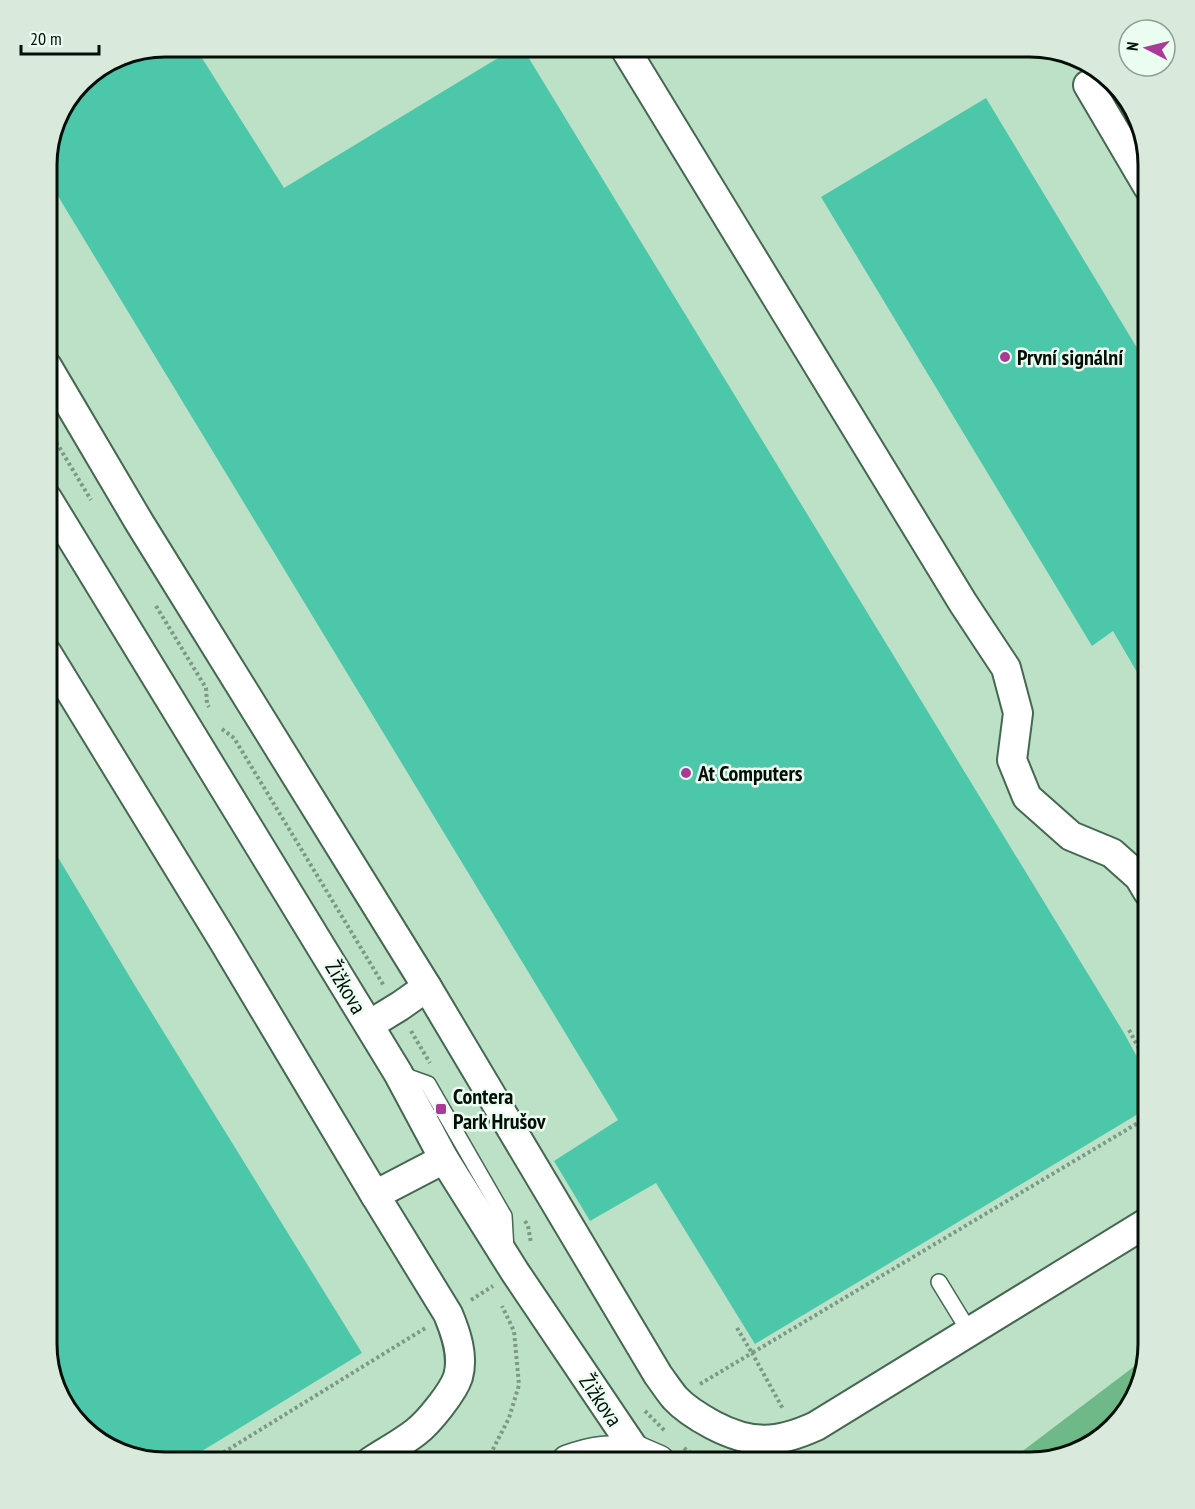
<svg xmlns="http://www.w3.org/2000/svg" width="1195" height="1509" viewBox="0 0 1195 1509" font-family="'PT Sans Narrow',sans-serif">
<style>
.green{fill:#6fb989}
.building{fill:#4cc7aa}
.lines{fill:none;stroke-linecap:round;stroke-linejoin:round}
.service-casing{stroke:#466751;stroke-width:18}
.minor-casing{stroke:#466751;stroke-width:32}
.tertiary-casing{stroke:#466751;stroke-width:36}
.secondary-casing{stroke:#466751;stroke-width:36}
.path{stroke:#7d9985;stroke-width:4;stroke-dasharray:3 3;stroke-linecap:butt}
.service{stroke:#fff;stroke-width:15}
.minor{stroke:#fff;stroke-width:28}
.tertiary{stroke:#fff;stroke-width:33}
.secondary{stroke:#fff;stroke-width:33}
.poi-dot{fill:#a93a98;stroke:#ebfdf0;stroke-width:2}
.labels{text-anchor:middle;stroke-width:5;stroke-linejoin:round;paint-order:stroke}
.poi-label{font-size:22px;font-weight:bold;fill:#040f07;stroke:#ebfdf0;text-anchor:start}
.street-label{font-size:22px;fill:#040f07;stroke:#ebfdf0}
.rim{fill:none;stroke:#040f07;stroke-width:3}
</style>
<rect width="100%" height="100%" fill="#bce1c7"/>
<path class="green" d="M1144,1359L1133,1403L1096,1443L1030,1462H1008Z"/>
<g class="building">
<path d="M165,46L195,47L284,188L516,47H522L1124,1033L1148,1077V1108L755,1344L656,1183L590,1221L554,1161L618,1120L47,178V157L59,113L87,76L120,55Z"/>
<path d="M986,98L1148,366V691L1113,631L1092,646L821,197Z"/>
<path d="M47,839L137,989L362,1353L184,1462H165L106,1447L66,1410L46,1344Z"/>
</g>
<g class="lines">
<defs>
<g id="service">
<path d="M400,1074L428,1084L504,1216L506,1250"/>
<path d="M939,1282L969,1331"/>
</g>
<g id="minor">
<path d="M624,47L963,603L1006,668L1018,713L1012,760L1027,797L1071,836L1112,853L1139,877L1148,892"/>
<path d="M1088,85L1148,187"/>
<path d="M47,366L139,522L427,987L658,1375C664,1383 669,1391 675,1398C685,1409 700,1418 713,1425C751,1445 777,1444 816,1426L1148,1222"/>
<path d="M47,498L398,1073L444,1159L515,1272L637,1453"/>
<path d="M47,653L224,942L375,1195"/>
<path d="M369,1025L400,1006L427,987"/>
<path d="M370,1462C385,1452 402,1443 416,1432C429,1422 453,1392 458,1377C464,1356 456,1333 448,1314L375,1195L444,1159"/>
</g>
<path id="tertiary" d="M637,1453L658,1462"/>
<path id="secondary" d="M568,1462C595,1452 609,1452 637,1453"/>
</defs>
<use href="#service" class="service-casing"/>
<use href="#minor" class="minor-casing"/>
<use href="#tertiary" class="tertiary-casing"/>
<use href="#secondary" class="secondary-casing"/>
<g class="path">
<path d="M47,427L91,500"/>
<path d="M156,606L206,688L207,704L209,707"/>
<path d="M222,729L234,738L384,986"/>
<path d="M1129,1030L1148,1065"/>
<path d="M411,1031L430,1063"/>
<path d="M525,1221L528,1226L531,1243"/>
<path d="M471,1300L493,1286"/>
<path d="M737,1328L752,1353L1148,1117"/>
<path d="M700,1384L752,1353L783,1409"/>
<path d="M645,1411L665,1431"/>
<path d="M684,1448L702,1462"/>
<path d="M208,1462L427,1327"/>
<path d="M480,1462L492,1451L509,1418L519,1385L514,1331L502,1306"/>
</g>
<use href="#service" class="service"/>
<use href="#minor" class="minor"/>
<use href="#tertiary" class="tertiary"/>
<use href="#secondary" class="secondary"/>
</g>
<g class="poi-dot">
<circle cx="1005" cy="357" r="6"/>
<circle cx="686" cy="773" r="6"/>
<rect x="435" y="1103" width="12" height="12" rx="3"/>
</g>
<g class="labels">
<g class="poi-label">
<text x="1017" y="365">První signální</text>
<text x="698" y="781">At Computers</text>
<text x="453" y="1104">Contera<tspan x="453" dy="25">Park Hrušov</tspan></text>
</g>
<g class="street-label">
<text transform="translate(346 987) rotate(59)" y="8">Žižkova</text>
<text transform="translate(601 1400) rotate(56)" y="8">Žižkova</text>
</g>
</g>
<path d="M0 0H1195V1509H0ZM165 57H1030A108 108 0 0 1 1138 165V1344A108 108 0 0 1 1030 1452H165A108 108 0 0 1 57 1344V165A108 108 0 0 1 165 57Z" fill="#d9eadd" fill-rule="evenodd"/>
<path class="rim" d="M165 57H1030A108 108 0 0 1 1138 165V1344A108 108 0 0 1 1030 1452H165A108 108 0 0 1 57 1344V165A108 108 0 0 1 165 57Z"/>
<g transform="translate(1147 48) rotate(277)"><circle r="28" fill="#ebfdf0" stroke="#8f9e93" stroke-width="1.5"/>
<path d="M0-4.5L10 22L0 15L-10 22Z" fill="#a93a98"/>
<text y="-9" font-size="16" font-weight="bold" text-anchor="middle" fill="#040f07">N</text>
</g>
<path d="M21 45v9h78v-9" fill="none" stroke="#040f07" stroke-width="3"/>
<text x="30" y="45" font-size="18" fill="#040f07" stroke="#ebfdf0" stroke-width="4.5" paint-order="stroke">20 m</text>
</svg>
